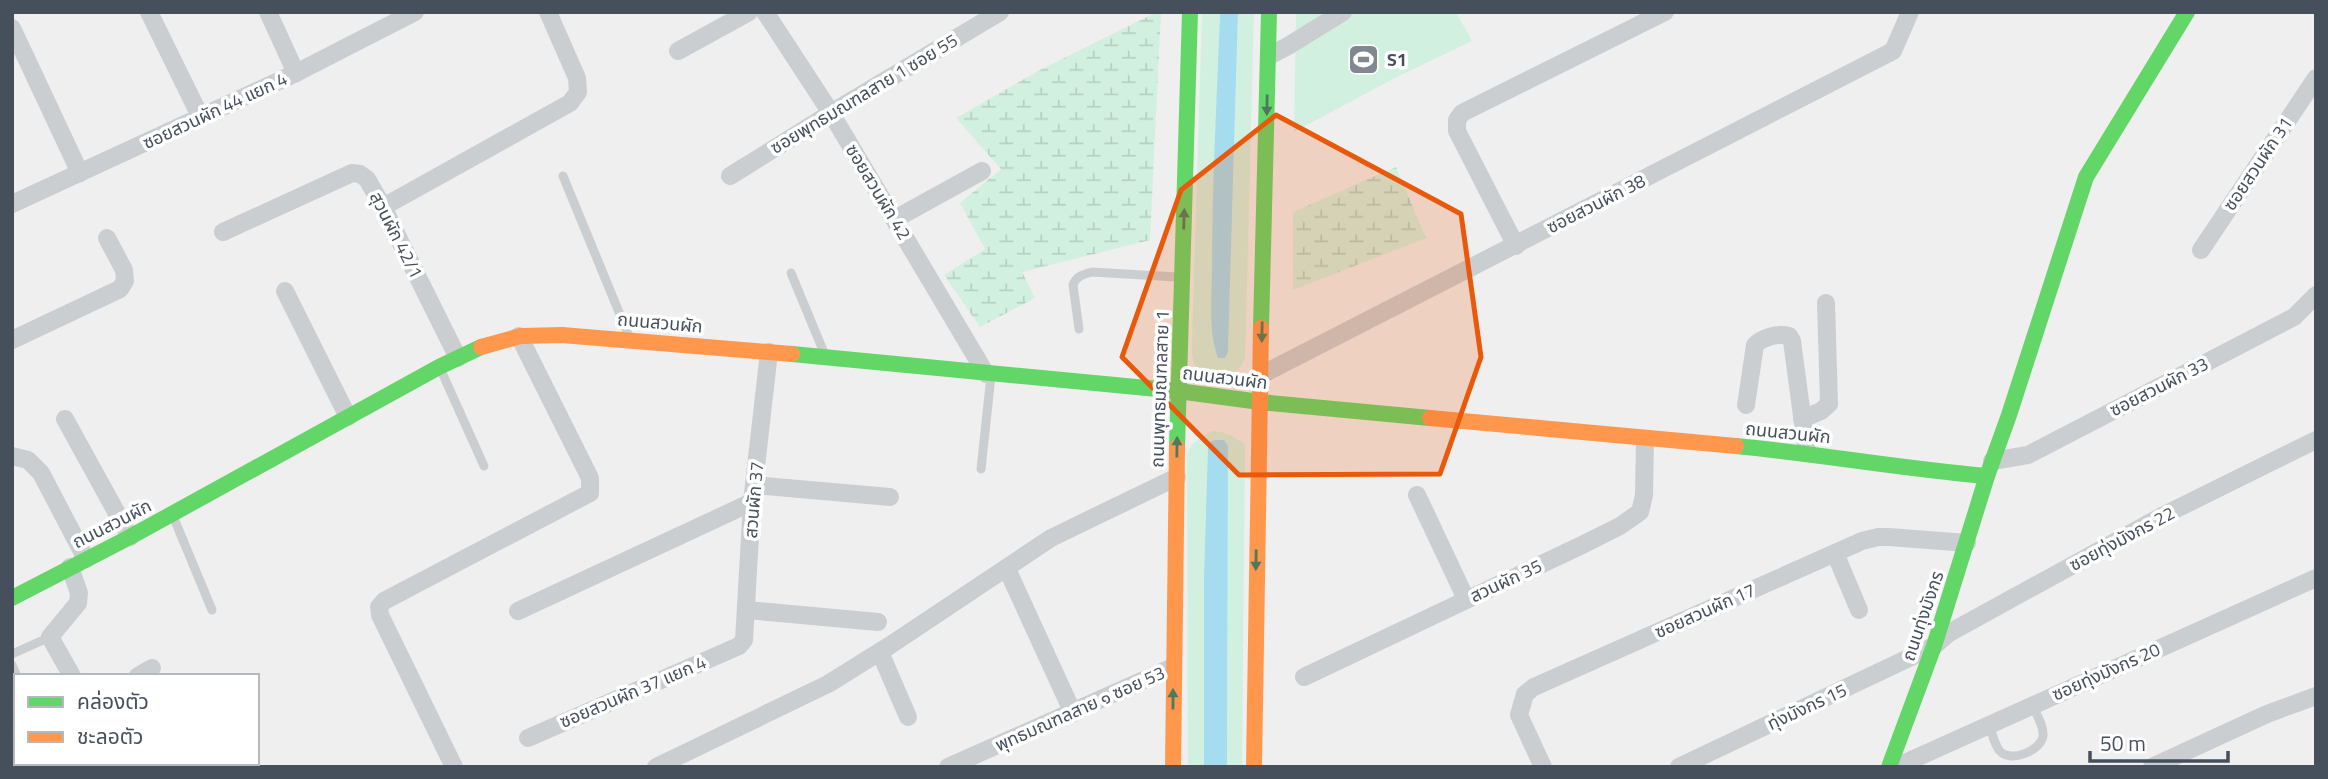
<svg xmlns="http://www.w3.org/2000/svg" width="2328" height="779" viewBox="0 0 2328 779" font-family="'Titillium Web','Noto Sans Thai',sans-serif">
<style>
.green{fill:#d2f0e0}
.wetland{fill:url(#wetland-marsh)}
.water{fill:#a5dcf0}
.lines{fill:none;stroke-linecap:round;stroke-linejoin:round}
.lane{stroke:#cbced0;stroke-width:9}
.street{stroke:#cbced0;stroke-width:18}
.fast{stroke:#63d668;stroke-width:16}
.slow{stroke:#ff974d;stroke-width:16}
.oneway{fill:#4f7860}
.marked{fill:#e8590c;fill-opacity:0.2;stroke:#e8590c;stroke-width:5;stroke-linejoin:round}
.labels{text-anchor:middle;stroke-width:7;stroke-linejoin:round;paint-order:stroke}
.poi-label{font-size:18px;font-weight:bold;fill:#46505d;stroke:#fff;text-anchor:start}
.street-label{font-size:18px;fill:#46505d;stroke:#fff}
</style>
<defs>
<pattern id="wetland-marsh" width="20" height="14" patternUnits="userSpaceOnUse" patternTransform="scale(1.75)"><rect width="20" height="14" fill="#d2f0e0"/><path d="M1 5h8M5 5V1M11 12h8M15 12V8" fill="none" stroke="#b6d0c3"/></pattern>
</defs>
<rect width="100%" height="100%" fill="#f0efef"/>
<g class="green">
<path d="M1202,12H1220L1212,236V324L1219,358L1228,352L1238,12H1254L1245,358C1242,363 1240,369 1235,372C1226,378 1203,376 1196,367C1192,361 1192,352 1192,345Z"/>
<path d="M1296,12H1456L1472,41L1395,78L1294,132Z"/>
<path d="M1212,431C1226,432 1234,436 1245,445L1242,767H1227L1228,446L1211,441L1208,447L1204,574V767H1188L1187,453L1193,443Z"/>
</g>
<g class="wetland">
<path d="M1157,12H1161L1150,240L1022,272L1035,298L980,327L944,275L985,249L960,203L1001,169L956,118L1040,70Z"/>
<path d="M1396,167L1426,238L1293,290V212Z"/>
</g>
<g class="water">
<path d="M1220,12H1238L1228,352L1225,358H1218C1208,330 1212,298 1212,268C1212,183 1217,97 1220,12Z"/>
<path d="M1217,440H1224L1228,446L1227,767H1204V574L1208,447L1211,441Z"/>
</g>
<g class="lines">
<g class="lane">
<path d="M563,176L628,334"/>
<path d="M791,273L825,355"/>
<path d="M1079,329L1073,285C1076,276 1084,274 1092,272L1177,277"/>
<path d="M440,368L484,466"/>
<path d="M981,469L991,376"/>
<path d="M173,516L212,610"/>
<path d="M12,654L50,637"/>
<path d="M12,665L17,676"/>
<path d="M1989,725C1992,732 1994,743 1999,750C2009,764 2041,751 2043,736C2044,725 2036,714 2032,705"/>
<path d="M54,763L55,764"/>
</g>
<g class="street">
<path d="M149,12L201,118"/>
<path d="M268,12L296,73"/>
<path d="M765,12L831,113L986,374"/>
<path d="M12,28L80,173"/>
<path d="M678,51L749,12"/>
<path d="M1269,56L1288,46L1343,12"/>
<path d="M730,176L831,113L1000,12"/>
<path d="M12,204L296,73L415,12"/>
<path d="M383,207L570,103L578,92L577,78L548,12"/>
<path d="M895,219L982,171"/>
<path d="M223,232L352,173L360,174L367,179L383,207L458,358"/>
<path d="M1516,246L1457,131V120L1462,113L1665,12"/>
<path d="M2201,250L2316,78"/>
<path d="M285,291L348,417"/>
<path d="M12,340L120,289L125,281L124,270L107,238"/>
<path d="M1261,375L1893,51L1910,12"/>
<path d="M1746,405L1755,345C1763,337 1778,333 1789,336L1792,341L1807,453"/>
<path d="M65,419L130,537"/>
<path d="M1802,419L1821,411L1829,404L1826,303"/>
<path d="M12,456L28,460L41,473L86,559"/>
<path d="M1992,461L2028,455L2294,317L2316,295"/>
<path d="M754,485L890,497"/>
<path d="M1417,495L1466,599"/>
<path d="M1835,553L1859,610"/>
<path d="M70,567L79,593L78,603L50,637L72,676"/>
<path d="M1007,569L1073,713"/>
<path d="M747,610L878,622"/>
<path d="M518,611L752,502"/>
<path d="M880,652L908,717"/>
<path d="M138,676L152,668"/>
<path d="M1304,677L1582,545L1620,526L1640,512L1644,495L1645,439"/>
<path d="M528,738L739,646L744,640L752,502L769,352"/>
<path d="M454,767L380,615L379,607L384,601L590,493V478L519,336"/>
<path d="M656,767L828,684L889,646L1051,538L1177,477"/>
<path d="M948,767L1173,667"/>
<path d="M1543,767L1519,715L1525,694L1534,687L1862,541L1878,537H1889L1967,543"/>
<path d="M1679,767L1934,646L1949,633L2164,515L2316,440"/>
<path d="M1896,767L2316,578"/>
<path d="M2152,767L2267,714L2316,696"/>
</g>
<g class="fast">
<path d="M1261,328L1269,12"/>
<path d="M792,354L1178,391L1260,402L1430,418"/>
<path d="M1736,446C1820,454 1903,469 1987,476L2009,415L2086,177L2187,12"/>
<path d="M1177,447L1190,12"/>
<path d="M12,598L130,537L439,367L481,347"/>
<path d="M1889,767L1934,646L1987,476"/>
</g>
<g class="slow">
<path d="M481,347L521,336L562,335L792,354"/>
<path d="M1430,418L1736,446"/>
<path d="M1173,767L1177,447"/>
<path d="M1254,767L1261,328"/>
</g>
</g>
<defs><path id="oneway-solid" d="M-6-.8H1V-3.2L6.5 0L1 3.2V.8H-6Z" transform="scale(1.75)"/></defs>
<g class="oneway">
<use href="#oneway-solid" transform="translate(1267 105) rotate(91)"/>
<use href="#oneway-solid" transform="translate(1184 219) rotate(-88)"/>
<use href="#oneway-solid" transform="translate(1262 332) rotate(91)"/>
<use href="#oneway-solid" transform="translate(1177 447) rotate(-89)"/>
<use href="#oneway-solid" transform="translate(1256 560) rotate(91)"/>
<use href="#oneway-solid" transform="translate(1173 699) rotate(-90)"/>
</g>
<path class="marked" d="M1276,115L1461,214L1481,357L1440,474L1239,475L1122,357L1181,190Z"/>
<defs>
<symbol id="stadium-square" viewBox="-11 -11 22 22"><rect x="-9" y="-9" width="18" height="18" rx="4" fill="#828890" stroke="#fff"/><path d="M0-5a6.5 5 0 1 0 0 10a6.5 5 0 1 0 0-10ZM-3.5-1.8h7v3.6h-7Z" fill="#fff"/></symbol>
</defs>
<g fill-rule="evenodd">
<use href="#stadium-square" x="1346" y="42" width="35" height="35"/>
</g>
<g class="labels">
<g class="poi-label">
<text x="1387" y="66">S1</text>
</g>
<g class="street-label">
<text transform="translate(864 94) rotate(-31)" y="6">ซอยพุทธมณฑลสาย 1 ซอย 55</text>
<text transform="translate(215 111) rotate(-25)" y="6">ซอยสวนผัก 44 แยก 4</text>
<text transform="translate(2258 164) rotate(-56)" y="6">ซอยสวนผัก 31</text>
<text transform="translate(878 192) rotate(59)" y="6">ซอยสวนผัก 42</text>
<text transform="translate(1596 204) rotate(-27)" y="6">ซอยสวนผัก 38</text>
<text transform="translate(396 235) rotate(63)" y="6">สุวนผัก 42/1</text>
<text transform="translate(660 323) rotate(5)" y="6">ถนนสวนผัก</text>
<text transform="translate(1225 378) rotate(7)" y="6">ถนนสวนผัก</text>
<text transform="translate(2159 387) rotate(-27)" y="6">ซอยสวนผัก 33</text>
<text transform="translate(1160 389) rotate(-88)" y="6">ถนนพุทธมณฑลสาย 1</text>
<text transform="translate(1788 433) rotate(6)" y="6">ถนนสวนผัก</text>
<text transform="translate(754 500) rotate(-85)" y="6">สวนผัก 37</text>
<text transform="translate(112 524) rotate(-27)" y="6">ถนนสวนผัก</text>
<text transform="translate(2122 539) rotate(-28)" y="6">ซอยทุ่งมังกร 22</text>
<text transform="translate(1506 581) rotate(-25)" y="6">สวนผัก 35</text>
<text transform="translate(1705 611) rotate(-24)" y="6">ซอยสวนผัก 17</text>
<text transform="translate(1923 616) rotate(-71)" y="6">ถนนทุ่งมังกร</text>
<text transform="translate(2106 672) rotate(-24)" y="6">ซอยทุ่งมังกร 20</text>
<text transform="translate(633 692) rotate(-23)" y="6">ซอยสวนผัก 37 แยก 4</text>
<text transform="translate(1807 707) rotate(-25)" y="6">ทุ่งมังกร 15</text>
<text transform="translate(1080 709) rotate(-24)" y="6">พุทธมณฑลสาย ๑ ซอย 53</text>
</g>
</g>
<rect width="2328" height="779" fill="none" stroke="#46505d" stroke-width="28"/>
<rect x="14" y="674" width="245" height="91" fill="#ffffff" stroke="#b5b9be" stroke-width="2"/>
<rect x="28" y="697" width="35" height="10" fill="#63d668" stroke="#b5b9be" stroke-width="2"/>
<text x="77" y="709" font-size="21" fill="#46505d">คล่องตัว</text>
<rect x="28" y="732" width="35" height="10" fill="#ff974d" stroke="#b5b9be" stroke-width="2"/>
<text x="77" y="744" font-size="21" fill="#46505d">ชะลอตัว</text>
<path d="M2090 751v10h138v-10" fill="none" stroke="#46505d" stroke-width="3.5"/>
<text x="2100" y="751" font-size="21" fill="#46505d" stroke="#ffffff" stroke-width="5" paint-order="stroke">50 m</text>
</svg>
